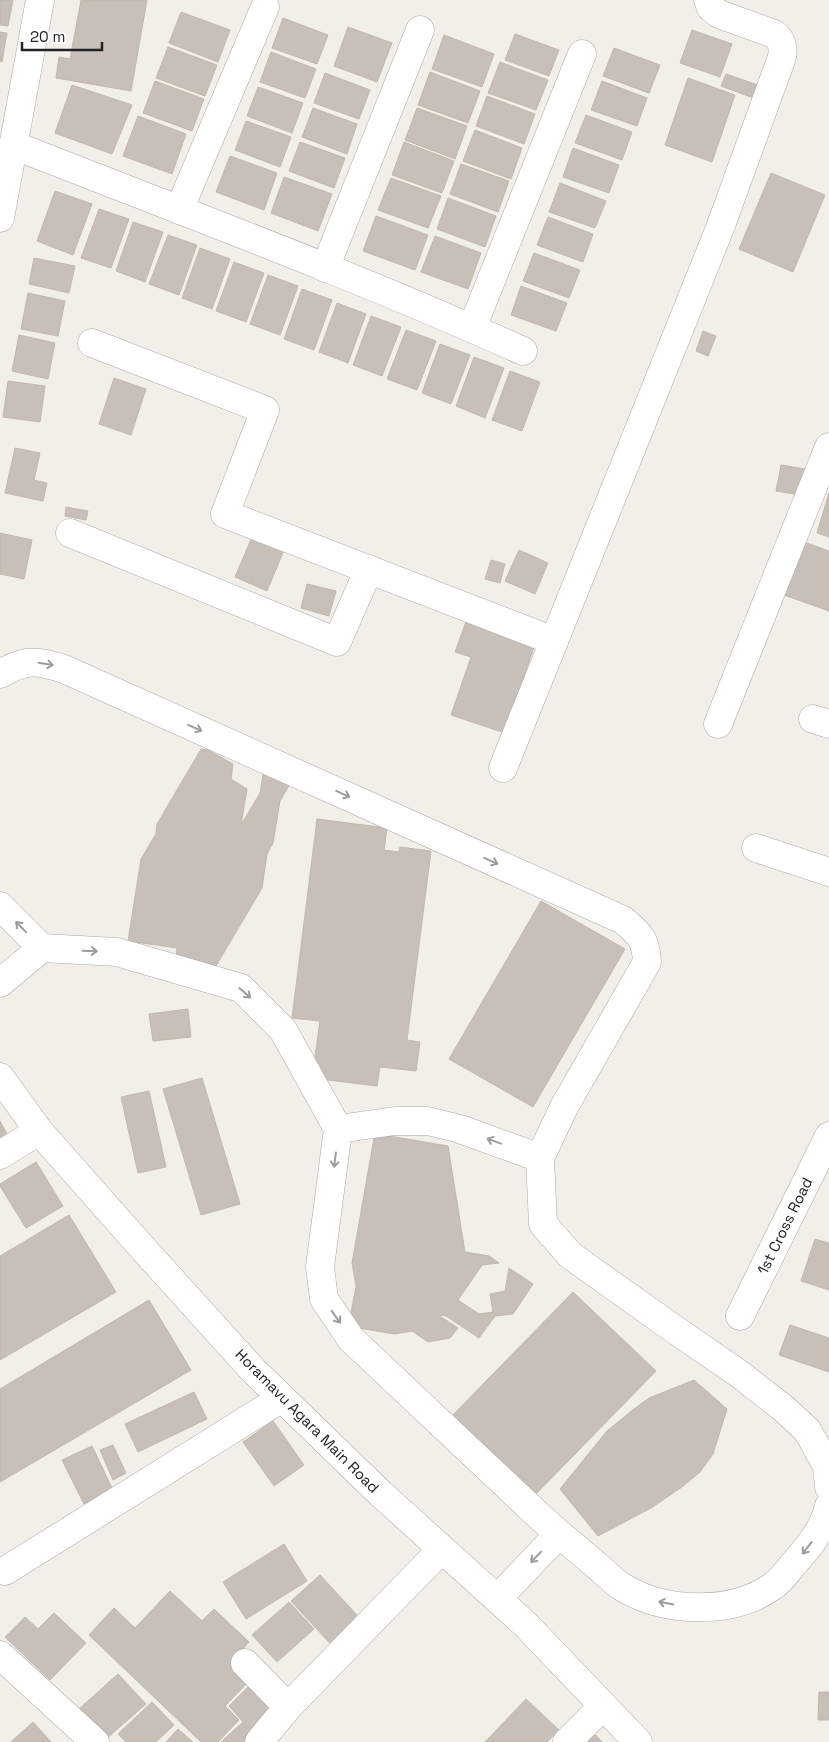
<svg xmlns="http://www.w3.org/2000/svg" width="829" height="1742" viewBox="0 0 829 1742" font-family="'Space Grotesk',sans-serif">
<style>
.building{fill:#c7bfb8;stroke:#c4b6ab}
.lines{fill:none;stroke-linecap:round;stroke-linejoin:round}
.minor-casing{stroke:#a9a9a9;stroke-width:29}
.minor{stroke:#fff;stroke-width:28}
.oneway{stroke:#9c9c9c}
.labels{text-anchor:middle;stroke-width:4;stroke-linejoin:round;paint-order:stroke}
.street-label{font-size:15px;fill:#222;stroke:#fff}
</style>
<rect width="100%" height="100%" fill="#f2efe9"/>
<g class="building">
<path d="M0,0H13L8,26L0,25Z"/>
<path d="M81,0H147L131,91L56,78L59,57L70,59Z"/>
<path d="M181,12L230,30L218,62L169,43Z"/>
<path d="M283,18L328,35L317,64L272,48Z"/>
<path d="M348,27L392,43L377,82L334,66Z"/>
<path d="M692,30L732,44L720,77L680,63Z"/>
<path d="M0,32L7,33L2,62L0,61Z"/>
<path d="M515,34L559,50L549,76L505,60Z"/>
<path d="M444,35L494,54L482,87L432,69Z"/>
<path d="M168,47L217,65L205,96L156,78Z"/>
<path d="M614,48L660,65L649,93L603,76Z"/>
<path d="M271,52L316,69L305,98L260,82Z"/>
<path d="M500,62L548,80L536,110L488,93Z"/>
<path d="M430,72L480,91L468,123L418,105Z"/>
<path d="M325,73L370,90L359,119L314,103Z"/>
<path d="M726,74L761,86L756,99L721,86Z"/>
<path d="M688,78L735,95L712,162L665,145Z"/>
<path d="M155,81L204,99L192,131L143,113Z"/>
<path d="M602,81L647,98L637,126L591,110Z"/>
<path d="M72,85L132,105L112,154L55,133Z"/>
<path d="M258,87L303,103L292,133L247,116Z"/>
<path d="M487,96L535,114L524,144L476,126Z"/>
<path d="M313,108L357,124L347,154L302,137Z"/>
<path d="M417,108L467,126L455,159L405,140Z"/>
<path d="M586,115L632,132L622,160L575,143Z"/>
<path d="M138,116L186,134L172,174L123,156Z"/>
<path d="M246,121L291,137L280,167L235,150Z"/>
<path d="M475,130L522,148L511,179L463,161Z"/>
<path d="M300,142L345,158L334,188L289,171Z"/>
<path d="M404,142L454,161L442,193L392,175Z"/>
<path d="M573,148L619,165L609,193L563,177Z"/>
<path d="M230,156L277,173L264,210L216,192Z"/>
<path d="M461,164L509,181L498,212L450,194Z"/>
<path d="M771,173L825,195L793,272L739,249Z"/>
<path d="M284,177L332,194L318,231L271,213Z"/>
<path d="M391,178L441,196L428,228L378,210Z"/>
<path d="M560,183L606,201L595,228L549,212Z"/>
<path d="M55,191L92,204L73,255L37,241Z"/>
<path d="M448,198L496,216L485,247L437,229Z"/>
<path d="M99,209L129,219L111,268L81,258Z"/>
<path d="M376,216L428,235L415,270L363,251Z"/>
<path d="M548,217L593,234L583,262L537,245Z"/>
<path d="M133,222L163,232L145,282L116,271Z"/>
<path d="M168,235L197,245L179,295L149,284Z"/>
<path d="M435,236L481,253L468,289L421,272Z"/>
<path d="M200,248L230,259L212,309L182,298Z"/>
<path d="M534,253L580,270L569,298L523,281Z"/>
<path d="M34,258L75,266L69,293L29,284Z"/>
<path d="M234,262L264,273L246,322L216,311Z"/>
<path d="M268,275L298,286L280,335L250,324Z"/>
<path d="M521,286L567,303L556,331L511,315Z"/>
<path d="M302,289L332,300L314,350L284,339Z"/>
<path d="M28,293L65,301L58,336L21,329Z"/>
<path d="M337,303L366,314L348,363L319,352Z"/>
<path d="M371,316L401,327L382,376L353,365Z"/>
<path d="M406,330L436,341L417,390L387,379Z"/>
<path d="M703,331L716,336L708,356L696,351Z"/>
<path d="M19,335L55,343L48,379L12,371Z"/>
<path d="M440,344L470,355L451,404L422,393Z"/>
<path d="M474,357L504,368L485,418L456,406Z"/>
<path d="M510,371L540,382L522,431L492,420Z"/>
<path d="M114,378L146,389L131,435L99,424Z"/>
<path d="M8,381L45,386L40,422L3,417Z"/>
<path d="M15,448L40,453L34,480L47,483L43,501L5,493Z"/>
<path d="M781,465L811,470L806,496L776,491Z"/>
<path d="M829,493V537L817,533Z"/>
<path d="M66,507L88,511L86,520L65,516Z"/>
<path d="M255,530L287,543L267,591L235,577Z"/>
<path d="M0,533L32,540L24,579L0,574Z"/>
<path d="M804,542L829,551V611L784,595Z"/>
<path d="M519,550L548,563L535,594L505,581Z"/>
<path d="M491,560L505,564L500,583L485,579Z"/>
<path d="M307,584L336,591L329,616L301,608Z"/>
<path d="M467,619L536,641L505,733L451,715L471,657L455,652Z"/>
<path d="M201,749L208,750L233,764L231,779L247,789L241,825L260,793L264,769L290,784L280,801L273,843L267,854L262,888L213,971L176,958L177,948L128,941L141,859L156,834L157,824Z"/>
<path d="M317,819L387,828L384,850L399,852L400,847L431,851L407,1040L420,1042L416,1071L380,1067L377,1086L312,1078L320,1021L292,1018Z"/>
<path d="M541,901L625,949L533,1107L449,1059Z"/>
<path d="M188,1009L191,1037L153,1041L149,1014Z"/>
<path d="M202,1078L240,1204L201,1215L163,1089Z"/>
<path d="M149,1091L166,1167L138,1173L121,1097Z"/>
<path d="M0,1121L13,1145L0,1152Z"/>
<path d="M389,1136L448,1146L465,1252L489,1256L499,1263L482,1265L458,1300L479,1314L493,1312L490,1294L505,1291L509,1268L533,1284L513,1314L495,1316L479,1338L446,1316L438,1315L458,1328L450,1338L428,1342L412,1331L395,1334L352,1327L350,1318L356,1286L352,1263L374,1138Z"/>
<path d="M36,1162L63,1206L26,1228L0,1186V1184Z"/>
<path d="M69,1215L116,1292L0,1360V1256Z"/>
<path d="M815,1239L829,1243V1290L801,1281Z"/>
<path d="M573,1292L656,1371L534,1496L451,1417Z"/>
<path d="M149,1300L191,1370L0,1482V1389Z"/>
<path d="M790,1325L829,1338V1372L779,1355Z"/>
<path d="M694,1380L727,1409L713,1454L700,1472L682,1487L651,1508L598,1536L560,1489L607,1431L634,1409L649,1398Z"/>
<path d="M194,1392L207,1419L138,1452L125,1424Z"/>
<path d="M273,1421L304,1465L274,1486L243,1442Z"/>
<path d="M113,1445L126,1473L113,1480L100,1450Z"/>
<path d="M92,1446L113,1490L84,1504L62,1460Z"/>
<path d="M284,1544L307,1581L246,1619L223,1582Z"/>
<path d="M320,1575L367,1626L338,1652L291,1601Z"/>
<path d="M170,1591L202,1621L214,1609L249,1642L232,1661L251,1679L225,1706L239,1720L218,1742H201L89,1635L114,1608L135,1628Z"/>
<path d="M289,1602L314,1629L277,1662L252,1635Z"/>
<path d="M54,1613L86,1643L50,1680L5,1637L25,1617L38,1629Z"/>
<path d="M118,1674L146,1704L106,1739L79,1709Z"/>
<path d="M248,1687L277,1718L251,1742H221L243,1722L229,1706Z"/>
<path d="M819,1692H829V1720H818Z"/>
<path d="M526,1699L559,1730L547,1742H485Z"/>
<path d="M152,1702L174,1725L156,1742H126L118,1734Z"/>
<path d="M33,1722L51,1742H11Z"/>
<path d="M178,1729L193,1742H166Z"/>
<path d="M591,1730L602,1742H578Z"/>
</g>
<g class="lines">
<defs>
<g id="minor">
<path d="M13,145C184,212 356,276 523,351"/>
<path d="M179,210L265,7"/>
<path d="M0,218L40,0"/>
<path d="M325,268L420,30"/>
<path d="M472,328L582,54"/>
<path d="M92,343L265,410L225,514L554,641"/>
<path d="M70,533L337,642L369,569"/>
<path d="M0,674C25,659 37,660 64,669L623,920C640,934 646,940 647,962L564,1107L540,1158L543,1224L570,1255L674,1329L738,1373L783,1408L807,1430L827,1466L829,1487"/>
<path d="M813,719L829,724"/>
<path d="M718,724L829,447"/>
<path d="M503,768L720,228L781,60C784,51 783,40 774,34L719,14L711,8L708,0"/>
<path d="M756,848L829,872"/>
<path d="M0,906L42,948L0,983"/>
<path d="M42,948L117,952L241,988L283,1030L338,1129L320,1267L324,1299L351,1339L538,1515L559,1534"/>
<path d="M0,1077L39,1131L139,1244L253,1370L381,1494L525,1624L638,1742"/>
<path d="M338,1129L395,1121H428L460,1129L540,1158"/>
<path d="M0,1155L39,1131"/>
<path d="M740,1316L829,1136"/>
<path d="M5,1571L282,1398"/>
<path d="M497,1599L559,1534C574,1546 589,1559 603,1571C610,1577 616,1584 624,1588C666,1613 733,1615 773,1586C782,1580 789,1569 796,1561C812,1543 823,1529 829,1506"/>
<path d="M0,1655L95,1742"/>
<path d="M245,1663L288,1707"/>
<path d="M259,1742L288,1707L442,1549"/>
<path d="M567,1742L603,1706"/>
</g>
</defs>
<use href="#minor" class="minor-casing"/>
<use href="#minor" class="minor"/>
</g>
<defs><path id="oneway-shaft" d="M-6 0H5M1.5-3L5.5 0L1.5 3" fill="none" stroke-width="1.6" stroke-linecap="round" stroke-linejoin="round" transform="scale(1.25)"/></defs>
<g class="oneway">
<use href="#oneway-shaft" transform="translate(46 664) rotate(10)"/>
<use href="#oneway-shaft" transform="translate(195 728) rotate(24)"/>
<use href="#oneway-shaft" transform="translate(343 794) rotate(24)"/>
<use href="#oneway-shaft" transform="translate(491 861) rotate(24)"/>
<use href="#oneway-shaft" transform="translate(21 927) rotate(-134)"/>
<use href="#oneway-shaft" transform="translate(90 951) rotate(2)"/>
<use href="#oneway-shaft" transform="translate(245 993) rotate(41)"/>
<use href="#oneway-shaft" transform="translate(494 1141) rotate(-160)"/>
<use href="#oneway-shaft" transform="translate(335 1160) rotate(97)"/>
<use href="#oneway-shaft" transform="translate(336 1317) rotate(55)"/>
<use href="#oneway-shaft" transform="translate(807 1548) rotate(128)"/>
<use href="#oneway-shaft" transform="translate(536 1557) rotate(134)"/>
<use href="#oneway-shaft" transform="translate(666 1603) rotate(-168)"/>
</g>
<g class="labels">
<g class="street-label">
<text transform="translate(785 1226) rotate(-64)" y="5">1st Cross Road</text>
<text transform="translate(307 1421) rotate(45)" y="5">Horamavu Agara Main Road</text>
</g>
</g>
<path d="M22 42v8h80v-8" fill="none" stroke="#222222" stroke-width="2.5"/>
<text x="30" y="42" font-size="15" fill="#222222" stroke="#ffffff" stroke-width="4" paint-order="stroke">20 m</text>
</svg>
